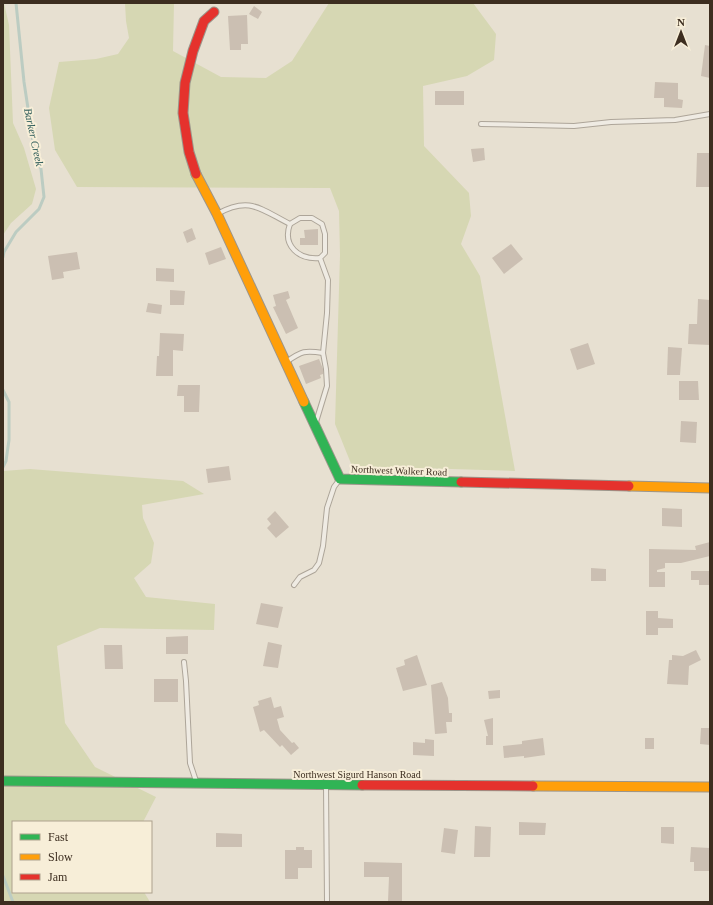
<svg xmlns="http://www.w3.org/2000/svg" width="713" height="905" viewBox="0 0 713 905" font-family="'Times New Roman',serif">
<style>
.green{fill:#d6d7b3}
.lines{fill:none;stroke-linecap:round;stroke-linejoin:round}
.stream{stroke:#bcccc2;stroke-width:3}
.building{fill:#cbbfb2}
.lane-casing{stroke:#ada599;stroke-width:6}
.fast-casing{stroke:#9c958a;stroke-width:11}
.slow-casing{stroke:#9c958a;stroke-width:11}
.jam-casing{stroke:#9c958a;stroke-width:11}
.lane{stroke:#efebe3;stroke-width:4}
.fast{stroke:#30b455;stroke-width:9}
.slow{stroke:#ff9f0a;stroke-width:9}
.jam{stroke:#e5322d;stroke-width:9}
.labels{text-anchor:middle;stroke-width:4;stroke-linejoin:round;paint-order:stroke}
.street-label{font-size:10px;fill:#3d2e20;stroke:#f7eed8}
.water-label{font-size:11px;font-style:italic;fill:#2f5d5a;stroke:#f7eed8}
</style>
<rect width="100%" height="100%" fill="#e7e0d1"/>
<g class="green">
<path d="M3,3H4L9,25L13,123L24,148L36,189L32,204L11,223L3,235Z"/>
<path d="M125,3H174L173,51L221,77L266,78L292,61L329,3H473L496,34L494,60L467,76L423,86L424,146L469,193L471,216L461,244L480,276L515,471L352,466L335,424L340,255L339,211L330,188L77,187L55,150L49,108L59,62L96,59L118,54L129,38L126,21Z"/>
<path d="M30,469L183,481L204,494L142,505L143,518L154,543L151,563L134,578L146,597L215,604L214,630L100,628L57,646L65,723L95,767L156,797L143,822H13V892H144L150,902H3V471Z"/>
</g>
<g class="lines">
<g class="stream">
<path d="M3,257L4,252L16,232L39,209L44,197L41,169L34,148L24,82L16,3"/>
<path d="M3,390L9,402V440L6,461L3,467"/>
<path d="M3,876L13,902"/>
</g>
</g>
<g class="building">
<path d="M254,6L262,12L258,19L249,14Z"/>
<path d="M247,15L248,44H241V50H230L228,16Z"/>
<path d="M705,45L710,46V78L701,76Z"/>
<path d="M655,82L678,83V99L683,100L682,108L664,107V98H654Z"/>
<rect x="435" y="91" width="29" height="14"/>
<path d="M484,148L485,160L473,162L471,149Z"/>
<path d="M697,153H710V187H696Z"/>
<path d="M192,228L196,239L187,243L183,232Z"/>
<path d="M318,229V245H300V238H305L304,230Z"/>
<path d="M511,244L523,259L504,274L492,258Z"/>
<path d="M221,247L226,259L209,265L205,253Z"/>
<path d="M77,252L80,269L63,272L64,278L52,280L48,256Z"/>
<path d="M156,268L174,269V282L156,281Z"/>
<path d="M170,290L185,291L184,305H170Z"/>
<path d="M288,291L290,298L286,300L298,328L286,334L273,307L276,306L273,295Z"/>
<path d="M698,299L710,300V345L688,344L689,324H697Z"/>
<path d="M148,303L162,305L161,314L146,312Z"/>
<path d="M160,333L184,334L183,351L173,350V376H156L157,356H159Z"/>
<path d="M588,343L595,364L577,370L570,349Z"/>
<path d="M668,347L682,348L680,375H667Z"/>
<path d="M319,359L323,369V374L320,375L321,378L306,384L299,366Z"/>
<path d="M679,381H698L699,400H679Z"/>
<path d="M178,385H200L199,412H184V396H177Z"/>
<path d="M681,421L697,422L696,443L680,442Z"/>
<path d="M229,466L231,480L208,483L206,469Z"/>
<path d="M662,508L682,509V527L662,526Z"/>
<path d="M275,511L289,527L276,538L267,528L271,524L267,519Z"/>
<path d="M710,542V556L681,563H665V568L657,570V572H665V587H649V549L696,550L695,546Z"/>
<path d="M591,568L606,569V581H591Z"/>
<path d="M691,571H710V585H699V580H691Z"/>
<path d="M261,603L283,607L278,628L256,624Z"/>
<path d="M646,611H658V618L673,619V628H658V635H646Z"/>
<path d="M188,636V654H166V637Z"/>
<path d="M268,642L282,645L278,668L263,666Z"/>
<path d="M104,645H122L123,669H105Z"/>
<path d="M696,650L701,660L689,666L688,685L667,684L669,660H672V655L683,656Z"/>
<path d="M417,655L427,685L403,691L396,668L405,665L404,660Z"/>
<rect x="154" y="679" width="24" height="23"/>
<path d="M442,682L448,698L449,713H452V722H446L447,733L435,734L431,685Z"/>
<path d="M500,690V698L489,699L488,691Z"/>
<path d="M271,697L274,708L281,706L284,717L277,719L280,730L292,743L294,742L299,748L291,755L282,745L280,747L264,730L260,732L253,707L259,705L258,701Z"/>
<path d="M493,718V745H486V736H488L484,720Z"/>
<path d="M701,728H710V745L700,744Z"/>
<path d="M543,738L545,755L524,758V756L504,758L503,746L522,744V741Z"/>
<rect x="645" y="738" width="9" height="11"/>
<path d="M425,739L434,740V756L413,755V742L425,743Z"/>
<path d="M519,822L546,823L545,835H519Z"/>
<path d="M475,826L491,827L490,857H474Z"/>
<path d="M661,827H674V844L661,843Z"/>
<path d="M444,828L458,830L455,854L441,852Z"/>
<path d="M216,833L242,834V847H216Z"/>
<path d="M296,847H304V850H312V868H298V879H285V850H296Z"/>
<path d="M691,847L710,848L709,871H694V862H690Z"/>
<path d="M364,862L402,863V901H388L389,877H364Z"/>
</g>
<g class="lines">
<defs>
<g id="lane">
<path d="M481,124L574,126L611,122L675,120L710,114"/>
<path d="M217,214C250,196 260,209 290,224L300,218H312L322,224L325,234V253L320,258L328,280L327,313L323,353L326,369L327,386L316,422"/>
<path d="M290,224C282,246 299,260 320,258"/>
<path d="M286,362C302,351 305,350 323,353"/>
<path d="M294,585L300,577L314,570L319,563L323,546L327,508L334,487L340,479"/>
<path d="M184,662L186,681L190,763L197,784"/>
<path d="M326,785L327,902"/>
</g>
<g id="fast">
<path d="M304,402L340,479L461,482"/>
<path d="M3,781L362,785"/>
</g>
<g id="slow">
<path d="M196,174L217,214L304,402"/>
<path d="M629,486L710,488"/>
<path d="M533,786L710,787"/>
</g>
<g id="jam">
<path d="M196,174L189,152L183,113L185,83L193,51L204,21L214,12"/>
<path d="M461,482L629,486"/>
<path d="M362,785L533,786"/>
</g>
</defs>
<use href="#lane" class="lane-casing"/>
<use href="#fast" class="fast-casing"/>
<use href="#slow" class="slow-casing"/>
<use href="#jam" class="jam-casing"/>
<use href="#lane" class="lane"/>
<use href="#fast" class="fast"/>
<use href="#slow" class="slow"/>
<use href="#jam" class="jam"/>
</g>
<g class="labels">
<g class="street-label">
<text transform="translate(399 470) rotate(2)" y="4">Northwest Walker Road</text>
<text x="357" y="778">Northwest Sigurd Hanson Road</text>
</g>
<g class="water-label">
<text transform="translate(34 137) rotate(78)" y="4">Barker Creek</text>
</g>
</g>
<rect width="713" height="905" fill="none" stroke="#3d2e20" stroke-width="8"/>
<rect x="12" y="821" width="140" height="72" fill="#f7eed8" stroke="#ada18e"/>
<rect x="20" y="834" width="20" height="6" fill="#30b455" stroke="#ada18e"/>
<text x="48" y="841" font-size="12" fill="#3d2e20">Fast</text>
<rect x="20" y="854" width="20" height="6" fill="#ff9f0a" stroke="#ada18e"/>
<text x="48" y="861" font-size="12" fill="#3d2e20">Slow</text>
<rect x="20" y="874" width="20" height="6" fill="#e5322d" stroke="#ada18e"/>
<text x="48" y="881" font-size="12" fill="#3d2e20">Jam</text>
<g transform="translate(681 32)" stroke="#f7eed8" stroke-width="3" paint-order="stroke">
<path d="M0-3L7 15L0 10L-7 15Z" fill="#3d2e20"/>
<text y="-6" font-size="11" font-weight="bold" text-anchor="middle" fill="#3d2e20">N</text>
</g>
</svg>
